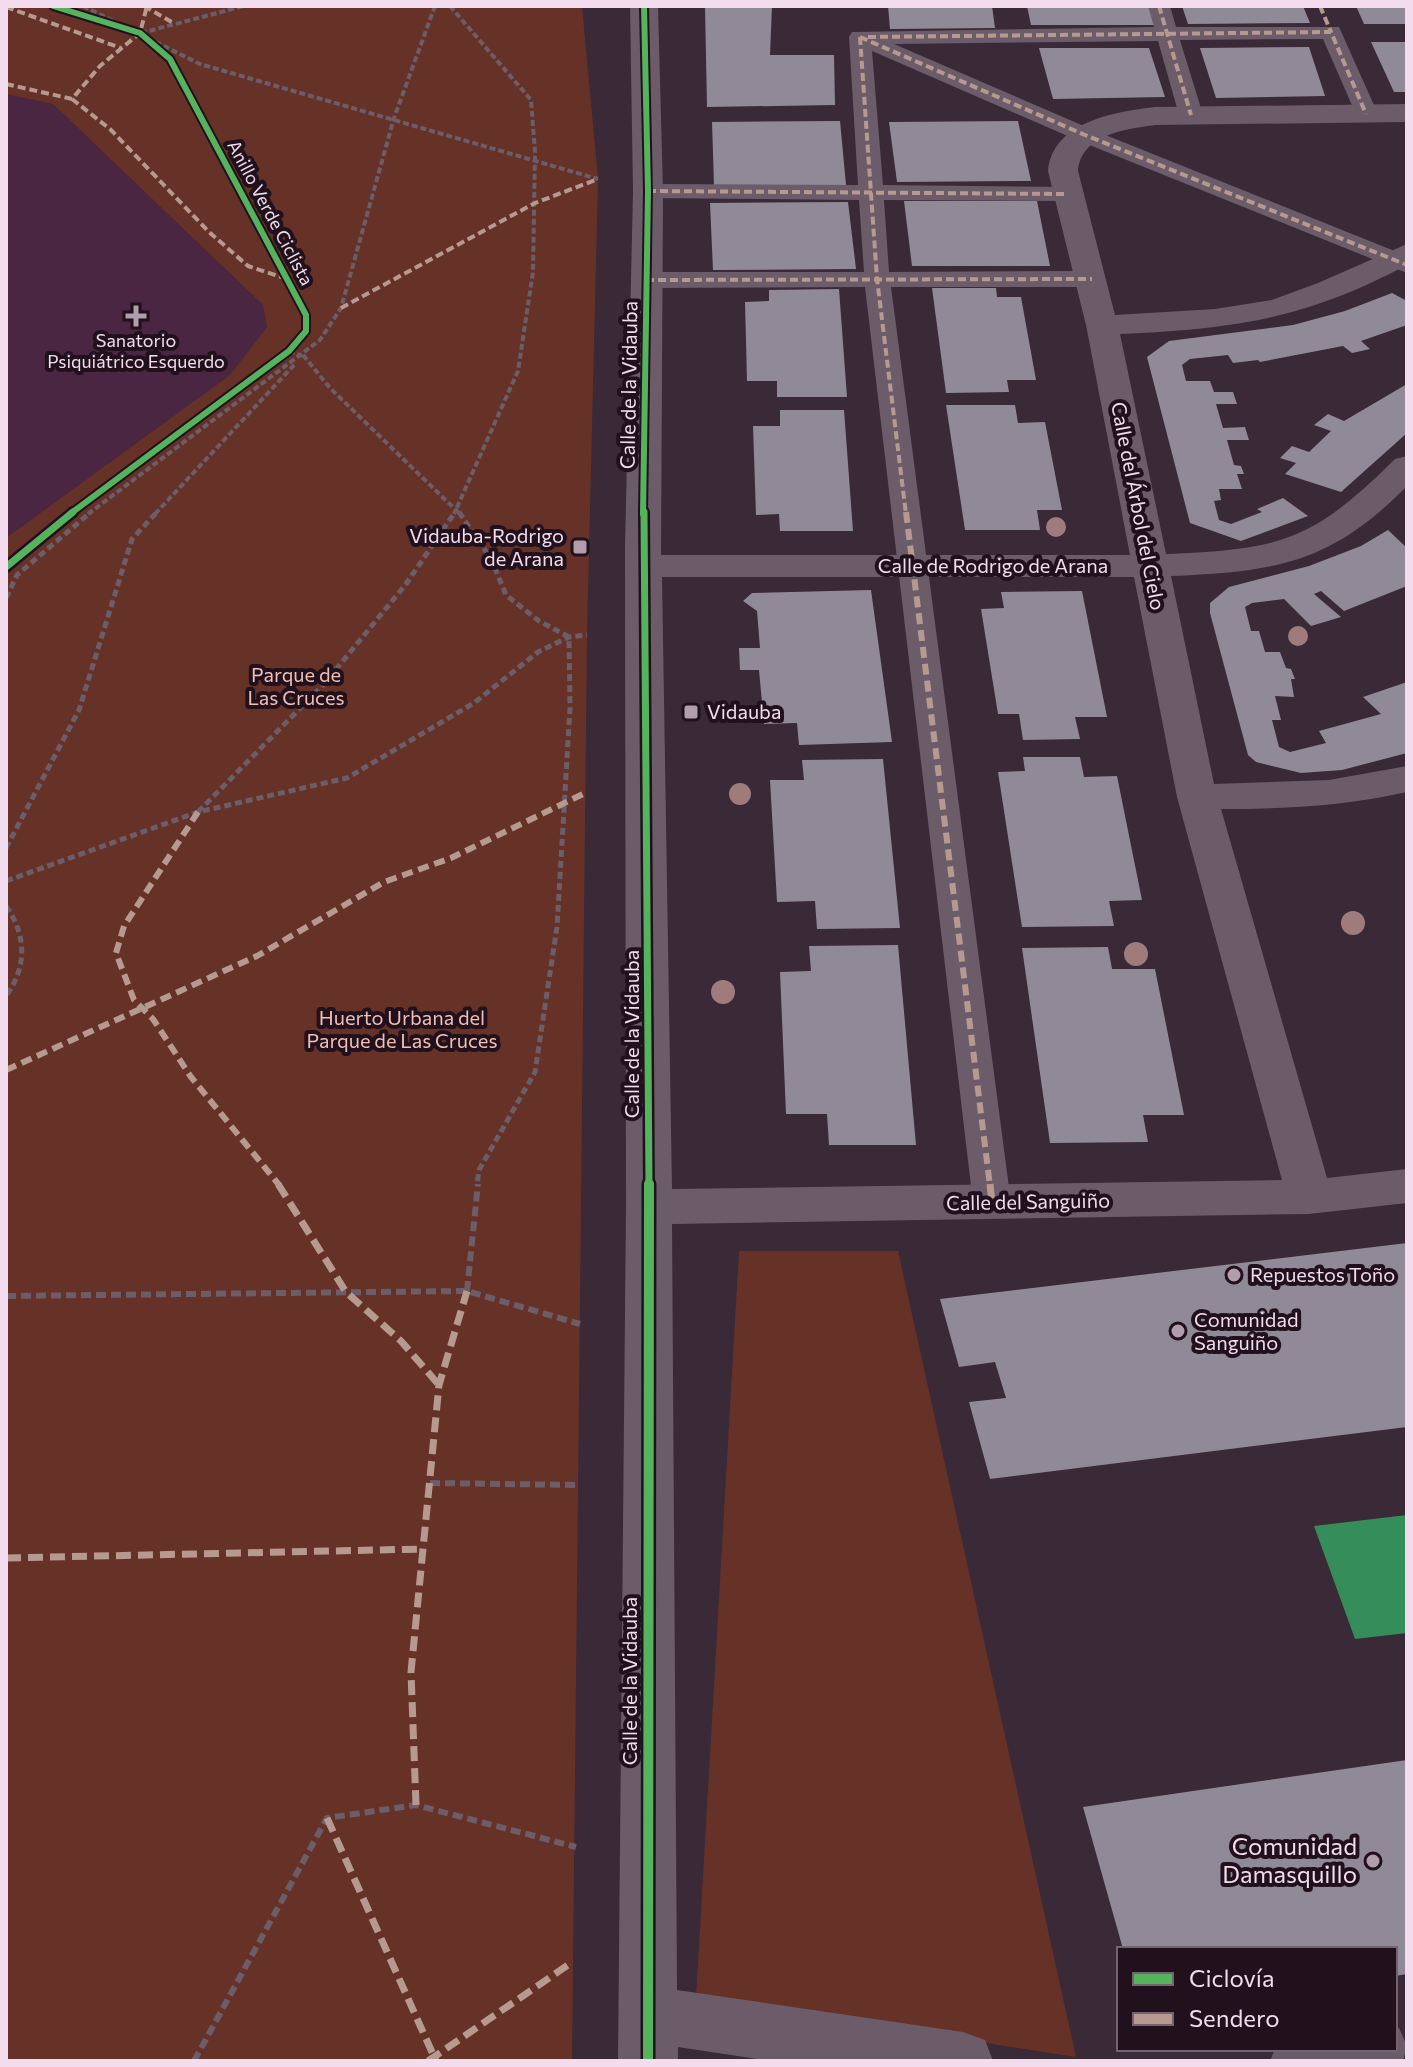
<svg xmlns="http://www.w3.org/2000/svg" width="1413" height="2067" viewBox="0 0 1413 2067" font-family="Commissioner,sans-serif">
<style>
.built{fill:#4a2643}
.green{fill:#663127}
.water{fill:#358d5a}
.building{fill:#908a98}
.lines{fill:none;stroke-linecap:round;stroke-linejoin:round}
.path-far2{stroke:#6c5e69;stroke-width:4;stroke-dasharray:6 3;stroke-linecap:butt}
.path-far1{stroke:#6c5e69;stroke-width:5;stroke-dasharray:7 4;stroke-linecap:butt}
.path{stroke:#6c5e69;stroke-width:6;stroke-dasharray:10 5;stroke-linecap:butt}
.pedestrian{fill:#6c5c69;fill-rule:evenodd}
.minor{fill:#6c5c69;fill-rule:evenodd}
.quiet-far2{stroke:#b69a8f;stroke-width:4;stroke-dasharray:8 4;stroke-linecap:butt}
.quiet-far1{stroke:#b69a8f;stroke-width:6;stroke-dasharray:11 6;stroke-linecap:butt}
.quiet{stroke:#b69a8f;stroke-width:7;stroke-dasharray:15 7;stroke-linecap:butt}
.cycleway-far2-casing{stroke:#20111d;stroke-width:10}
.cycleway-far1-casing{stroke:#20111d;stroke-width:12}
.cycleway-casing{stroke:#20111d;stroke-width:15}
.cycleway-far2{stroke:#56b35d;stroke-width:6}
.cycleway-far1{stroke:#56b35d;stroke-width:7}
.cycleway{stroke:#56b35d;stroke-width:10}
.tree{fill:#9f7c7b}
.poi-dot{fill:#b29dad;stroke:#20111d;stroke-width:3}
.labels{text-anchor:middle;stroke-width:8;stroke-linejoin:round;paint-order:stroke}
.far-street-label{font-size:18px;fill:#f2dced;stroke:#20111d}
.far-poi-label{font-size:18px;fill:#f2dced;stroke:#20111d}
.street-label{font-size:20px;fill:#f2dced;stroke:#20111d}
.poi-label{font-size:20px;fill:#f2dced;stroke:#20111d;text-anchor:start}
.park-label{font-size:20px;fill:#f2bfb2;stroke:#20111d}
.near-poi-label{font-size:24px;fill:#f2dced;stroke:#20111d;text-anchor:end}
</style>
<rect width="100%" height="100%" fill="#3a2937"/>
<path class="built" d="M6,94L53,104L263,305L268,327L230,375L6,538Z"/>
<g class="green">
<path d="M6,6H582L598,179L587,635L572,2061H6V538L230,375L267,327L263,305L53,104L6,94Z"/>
<path d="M739,1251H898L1076,2057L696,1998Z"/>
</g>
<path class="water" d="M1407,1515V1633L1355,1639L1314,1526Z"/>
<g class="building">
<path d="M705,6H772L770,55H834L835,105L707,107Z"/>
<path d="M888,6H992L995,28L890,29Z"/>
<path d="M1027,6H1149L1154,25H1031Z"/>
<path d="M1182,6H1303L1310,23L1188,24Z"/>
<path d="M1356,6H1407V24H1364Z"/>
<path d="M1371,42H1407V92H1394Z"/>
<path d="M1309,47L1325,96L1216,98L1200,48Z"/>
<path d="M1039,48H1149L1165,97L1053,99Z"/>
<path d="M840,121L846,185H714L712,122Z"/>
<path d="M1018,121L1031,181L897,182L889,122Z"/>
<path d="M904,201H1037L1050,266H912Z"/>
<path d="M848,202L856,269L713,270L710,203Z"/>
<path d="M932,288H996L997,297H1021L1036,380H1007L1009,392L946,393Z"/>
<path d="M839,289L847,397H777V381H747L745,302L769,301V290Z"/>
<path d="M1392,293L1407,301V325L1361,341L1370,349L1352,353L1343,346L1260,362L1258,360L1233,363L1228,355L1190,359L1182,365L1186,381H1210L1214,392H1233L1237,404H1216L1223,428L1245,427L1249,440H1227L1234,465L1241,466L1244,474H1237L1242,489H1219L1221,500L1214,501L1219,520L1231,524L1262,512L1257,509L1283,498L1308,516L1241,541L1190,523L1147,357L1169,341L1293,325L1345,311Z"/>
<path d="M1407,384V433L1341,492L1285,474L1296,463L1280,458L1292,446L1309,452L1331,431L1314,425L1328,414L1344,421Z"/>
<path d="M946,405H1015L1018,423L1045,422L1062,510H1037L1040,530H965Z"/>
<path d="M780,410H844L853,531H780L779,514L756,515L753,426H780Z"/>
<path d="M1388,530L1407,548V586L1344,611L1321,591L1314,594L1341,617L1311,626L1284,599L1252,603L1245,607L1251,631H1259L1265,652H1280L1286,668L1291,669L1295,679H1291L1294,697L1275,696L1281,720H1272L1279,747L1290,752L1326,743L1319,731L1381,714L1363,697L1407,682V753L1342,770L1301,773L1256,762L1248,755L1210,613V603L1229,587L1309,566L1361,546Z"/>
<path d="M871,590L892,742L799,745L797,723L764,724L759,670H740L739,648H760L757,611L743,601L752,593Z"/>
<path d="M1082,591L1107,717H1075L1080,739L1023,740L1019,714H998L981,609L1004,608L1001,592Z"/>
<path d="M1023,757H1080L1084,777L1117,776L1142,900L1109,901L1114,926L1022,927L998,772L1025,771Z"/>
<path d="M883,759L900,928L817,929L815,901L777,902L770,780H804L802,760Z"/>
<path d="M898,945L916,1145H829L827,1114H786L780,972L811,971L809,946Z"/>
<path d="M1108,947L1112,969H1155L1184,1115H1143L1148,1142L1050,1143L1022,948Z"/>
<path d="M1407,1243V1427L990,1479L969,1402L1006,1398L995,1362L959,1367L940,1299Z"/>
<path d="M1407,1760V1974L1395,1976V1949H1123L1083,1807Z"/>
</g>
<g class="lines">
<g class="path-far2">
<path d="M83,6L200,64L598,179"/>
<path d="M450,6L531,100L535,152L533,272L518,371L454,514"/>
<path d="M141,33L244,6"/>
<path d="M289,351L302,356"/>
<path d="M303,355L330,388L460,514"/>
<path d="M88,514L320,340L341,308L394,118L435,6"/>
<path d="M155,514L295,364"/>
</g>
<g class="path-far1">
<path d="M459,512L491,559L506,595L539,621L569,637L570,708L557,927L535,1072L479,1170L477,1186"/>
<path d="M6,598L17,575L91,512"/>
<path d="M198,812L324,684L406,584L455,512"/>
<path d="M6,848L79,710L132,539L157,512"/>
<path d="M6,881L198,812L347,778L474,703L538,652L569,637L587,635"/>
<path d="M6,906C27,936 27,967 6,996"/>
</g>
<g class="path">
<path d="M467,1291L478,1184"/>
<path d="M6,1296L467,1291L580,1324"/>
<path d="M430,1483L578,1485"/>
<path d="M194,2061L327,1818L416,1805L576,1847"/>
</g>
<path class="pedestrian" d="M1148,6H1170L1176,27H1339L1378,114L1374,119H1358L1323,39L1180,40L1203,115L1199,120H1183L1179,115L1158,41L894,44L1093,130L1407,256V273L1077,140L872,51L883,185L1067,187L1076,189L1079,194L1076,199L1067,201L884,200L889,272L1092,271L1101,274L1105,279L1101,284L1092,287H891L1011,1203L1006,1213L992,1217L978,1213L973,1203L865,287L646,288L637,285L633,280L637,275L646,272H864L859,200L648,198L639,196L636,191L639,186L648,184L858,185L849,37L852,32L1154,27Z"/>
<g class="minor">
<path d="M630,6H658L663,191L661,555H1130L1086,325L1048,171C1053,121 1115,112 1155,107L1407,104V122L1155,125C1125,129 1081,135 1078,171L1115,315L1215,309L1272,300L1318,283L1407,244V265C1305,319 1234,329 1120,334L1166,554C1282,549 1311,542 1395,459L1407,456V486C1330,564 1277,571 1171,576L1214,784L1329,780L1407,766V792C1345,806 1284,809 1221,809L1327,1178L1407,1169V1203L1309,1214L672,1224L677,1990L963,2032L985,2040L993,2061H770L678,2047V2061H618L626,1207L625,548L633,191ZM662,577H1134L1177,797L1282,1180L672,1189Z"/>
<path d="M1395,2027L1399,2028L1407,2046L1403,2061H1270L1275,2049H1395Z"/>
</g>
<g class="quiet-far2">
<path d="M144,6L175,24"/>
<path d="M1159,6L1191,115"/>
<path d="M1320,6L1331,32"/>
<path d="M6,7L121,48"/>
<path d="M860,37L877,279L906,514"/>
<path d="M860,37L1085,135L1407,265"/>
<path d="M868,37L1331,32L1366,114"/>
<path d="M6,84L72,99L100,66L140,33L147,6"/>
<path d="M72,99L110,129L209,232L248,266L287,279"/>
<path d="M648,191L1067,194"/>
<path d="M646,280L1092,279"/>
<path d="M341,308L535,203L598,179"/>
</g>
<g class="quiet-far1">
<path d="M906,512L990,1186"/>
<path d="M198,812L124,926L116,953L134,1000L153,1019L191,1077L280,1186"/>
<path d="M6,1070L257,956L384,882L451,858L585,793"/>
</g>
<g class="quiet">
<path d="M278,1184L346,1292L401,1341L439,1385"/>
<path d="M990,1184L992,1203"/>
<path d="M6,1558L423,1549"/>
<path d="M416,1805L411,1672L439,1385L467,1291"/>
<path d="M327,1818L436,2061"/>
<path d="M428,2061L568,1965"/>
</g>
<defs>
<g id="cycleway-far2">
<path d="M53,6L140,33L170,59L306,315V331L289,351L70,514"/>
<path d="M643,514L648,191L644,6"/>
</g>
<g id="cycleway-far1">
<path d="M644,512L649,1186"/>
<path d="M6,567L73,512"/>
</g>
<path id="cycleway" d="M648,2061L649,1184"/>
</defs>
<use href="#cycleway-far2" class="cycleway-far2-casing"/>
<use href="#cycleway-far1" class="cycleway-far1-casing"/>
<use href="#cycleway" class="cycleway-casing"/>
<use href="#cycleway-far2" class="cycleway-far2"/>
<use href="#cycleway-far1" class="cycleway-far1"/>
<use href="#cycleway" class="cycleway"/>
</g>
<g class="tree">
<circle cx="1056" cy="527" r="10"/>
<circle cx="1298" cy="636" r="10"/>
<circle cx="740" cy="794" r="11"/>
<circle cx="1353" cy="923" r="12"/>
<circle cx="1136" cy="954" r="12"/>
<circle cx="723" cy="992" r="12"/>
</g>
<g class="poi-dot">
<path d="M132 304h8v8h8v8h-8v8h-8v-8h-8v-8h8z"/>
<rect x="572" y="539" width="16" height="16" rx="4"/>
<rect x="683" y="704" width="16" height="16" rx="4"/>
<circle cx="1234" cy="1275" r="8"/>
<circle cx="1178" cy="1331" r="8"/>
<circle cx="1373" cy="1861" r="8"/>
</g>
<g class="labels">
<g class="far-street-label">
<text transform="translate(270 213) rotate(62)" y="6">Anillo Verde Ciclista</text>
</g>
<g class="far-poi-label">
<text x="136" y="347">Sanatorio<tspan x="136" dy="21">Psiquiátrico Esquerdo</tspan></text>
</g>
<g class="street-label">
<text transform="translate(629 385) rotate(-89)" y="7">Calle de la Vidauba</text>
<text transform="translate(1138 506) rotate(79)" y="7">Calle del Árbol del Cielo</text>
<text x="993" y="573">Calle de Rodrigo de Arana</text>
<text transform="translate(632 1034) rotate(-90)" y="7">Calle de la Vidauba</text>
<text transform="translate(1028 1202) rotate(-1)" y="7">Calle del Sanguiño</text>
<text transform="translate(630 1681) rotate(-90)" y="7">Calle de la Vidauba</text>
</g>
<g class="poi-label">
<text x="564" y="543" text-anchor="end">Vidauba-Rodrigo<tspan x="564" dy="23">de Arana</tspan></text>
<text x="707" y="719">Vidauba</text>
<text x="1250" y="1282">Repuestos Toño</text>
<text x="1194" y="1327">Comunidad<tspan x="1194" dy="23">Sanguiño</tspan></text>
</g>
<g class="park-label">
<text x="296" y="682">Parque de<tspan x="296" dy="23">Las Cruces</tspan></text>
<text x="402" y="1025">Huerto Urbana del<tspan x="402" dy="23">Parque de Las Cruces</tspan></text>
</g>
<g class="near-poi-label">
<text x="1357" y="1855">Comunidad<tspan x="1357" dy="28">Damasquillo</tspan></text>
</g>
</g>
<rect width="1413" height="2067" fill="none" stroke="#f2dced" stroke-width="16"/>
<rect x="1117" y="1947" width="280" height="104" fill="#20111d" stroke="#746270" stroke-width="2"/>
<rect x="1133" y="1973" width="40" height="12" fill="#56b35d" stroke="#746270" stroke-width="2"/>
<text x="1189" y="1987" font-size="24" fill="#f2dced">Ciclovía</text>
<rect x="1133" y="2013" width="40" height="12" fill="#b69a8f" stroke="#746270" stroke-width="2"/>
<text x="1189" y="2027" font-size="24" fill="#f2dced">Sendero</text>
</svg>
